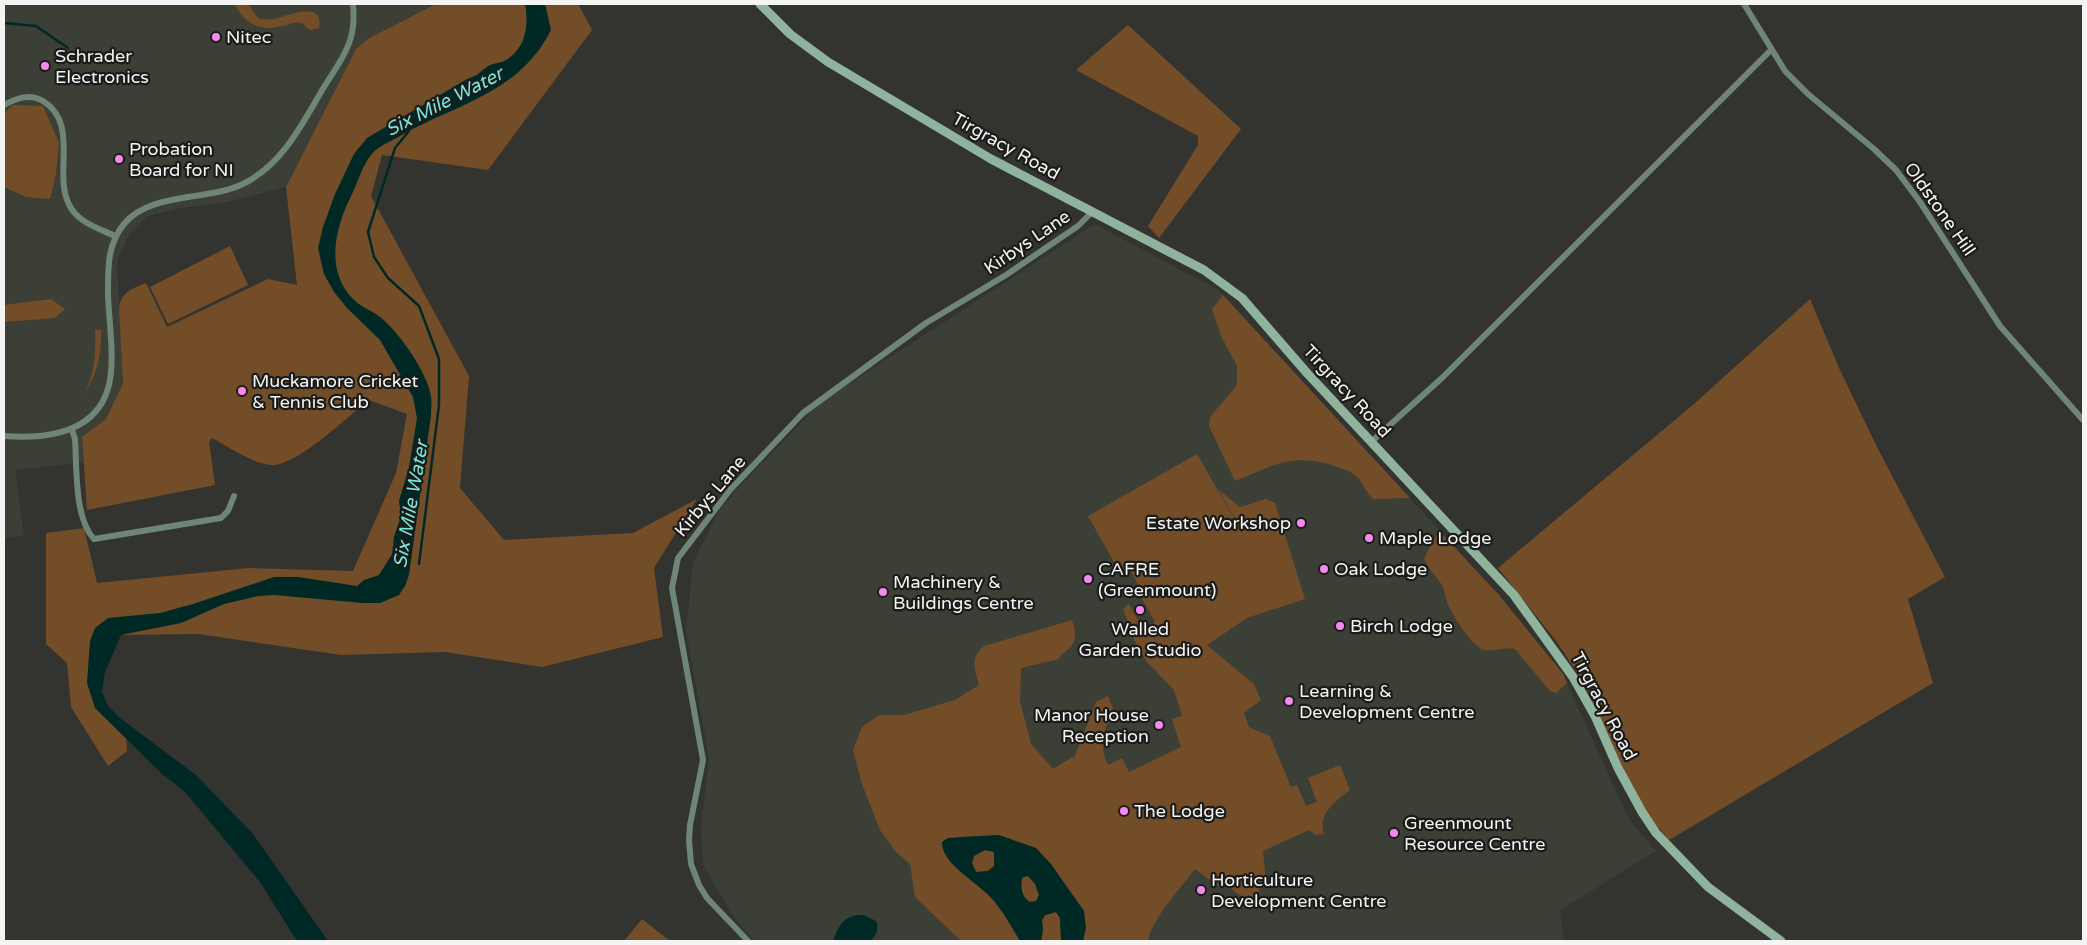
<svg xmlns="http://www.w3.org/2000/svg" width="2087" height="945" viewBox="0 0 2087 945" font-family="'Varela Round',sans-serif">
<style>
.built{fill:#3b3f36}
.green{fill:#734d28}
.water{fill:#002825;fill-rule:evenodd}
.lines{fill:none;stroke-linecap:round;stroke-linejoin:round}
.stream{stroke:#002825;stroke-width:2.5}
.street{stroke:#6f8576;stroke-width:6}
.secondary{stroke:#8fb39c;stroke-width:9}
.poi-dot{fill:#f589ee;stroke:#1b1b1a;stroke-width:2}
.labels{text-anchor:middle;stroke-width:4.5;stroke-linejoin:round;paint-order:stroke}
.poi-label{font-size:18px;fill:#f4f5f2;stroke:#1b1b1a;text-anchor:start}
.street-label{font-size:18px;fill:#f4f5f2;stroke:#1b1b1a}
.water-label{font-size:19px;font-style:italic;fill:#75e7dc;stroke:#1b1b1a}
</style>
<rect width="100%" height="100%" fill="#333430"/>
<g class="built">
<path d="M4,4H436L369,38L356,49L286,187L222,203L181,208L148,216L131,232L117,260L123,383L106,419L82,437L83,462L15,470L24,536L4,538Z"/>
<path d="M1095,224L1218,290L1499,595L1563,674L1629,820L1656,851L1560,910L1564,941H755L738,922L724,901L703,865L701,827L709,758L686,631L693,563L717,514L739,487L821,402Z"/>
</g>
<g class="green">
<path d="M235,4H248L258,18C263,19 269,20 274,19C288,15 325,0 319,28L310,30C306,28 305,24 301,23C295,21 288,25 282,26C260,32 244,24 235,4Z"/>
<path d="M436,4H578L592,30L488,170L382,155L371,196L469,376L460,488L504,540L633,533L697,499L654,568L663,637L542,667L445,652L341,655L199,634L120,635L109,641L95,691L126,733L127,751L108,766L71,707L67,663L46,644V533L84,528L97,583L249,568L353,571L396,473L407,414L369,400C346,418 302,461 275,465C258,467 227,446 212,438L209,442L215,485L87,510L82,437L106,419L123,383L119,309C121,292 131,289 146,283L167,327L268,279L297,285L286,187L356,49L369,38Z"/>
<path d="M1128,25L1241,129L1159,238L1148,226L1198,145V136L1076,70Z"/>
<path d="M13,105L43,106L59,143L56,174L50,199L26,197L4,187V113Z"/>
<path d="M230,246L248,285L168,324L150,287Z"/>
<path d="M1223,295L1410,498L1373,499C1367,493 1361,481 1357,477C1352,471 1339,468 1332,465C1291,453 1272,466 1235,481L1209,426L1210,417L1237,385V366L1221,336L1212,309Z"/>
<path d="M51,299L65,309L55,318L4,322V305Z"/>
<path d="M1810,299L1839,368L1877,447L1945,577L1908,599L1933,683L1669,840L1648,815L1630,783L1584,683L1557,642L1498,568L1694,404Z"/>
<path d="M95,330H101C102,354 97,378 81,397C95,380 96,351 95,330Z"/>
<path d="M1197,454L1259,562L1218,489L1240,507L1266,499L1275,503L1305,599L1247,618L1207,645L1254,684L1261,700L1244,713L1249,727L1270,736L1291,787L1297,785L1306,806L1317,802L1308,778L1340,765L1350,790C1336,801 1317,814 1324,834L1316,835L1309,830L1263,851L1266,882L1249,903L1223,882L1219,887L1195,869C1181,888 1152,918 1148,941H1083L1086,927L999,835L957,837L978,885L997,903L1020,941H961L915,897L910,864L896,852L880,830L862,784L853,750L862,727L879,715H904L955,700L979,685C975,669 969,659 984,646L1072,620C1078,637 1076,645 1061,655L1059,659L1021,668L1020,701L1031,744L1053,769L1074,756L1073,761L1096,702L1108,696L1117,719L1107,724C1102,739 1101,751 1108,765L1122,758L1129,772L1181,747L1172,719L1182,716L1174,690L1147,662L1134,640L1123,609L1129,604L1143,629L1188,603L1155,622L1136,588L1139,586L1128,567L1119,571L1088,516Z"/>
<path d="M1439,531L1499,595L1563,674L1567,683L1556,693L1550,691L1515,649C1503,647 1492,652 1484,650C1471,646 1452,614 1447,602C1445,597 1445,591 1443,587C1437,576 1428,569 1424,558Z"/>
<path d="M985,850L994,852C997,860 996,867 989,871L976,872L972,863L974,856Z"/>
<path d="M1028,876L1035,884L1039,895L1036,901L1030,902C1022,898 1019,885 1023,877Z"/>
<path d="M1056,912L1060,918L1062,940L1041,941L1043,930L1042,920L1045,915Z"/>
<path d="M642,919L670,941H624Z"/>
</g>
<g class="water">
<path d="M525,4H545L551,30C523,86 472,100 419,126C409,130 399,137 389,142C365,152 363,171 353,192C336,225 324,268 352,298C360,307 371,310 380,317C399,332 427,372 431,396C432,402 431,409 431,415L409,575L405,586L399,595L380,603H362L275,595L258,596L224,604L181,623L121,635L105,672L102,692L108,706L120,718L196,775L253,834L328,941H297L260,882L186,793L161,773L95,708L87,683L90,641L95,628L108,618L160,613L193,604L274,577H298L357,586L364,580L379,575L392,554L394,537L401,516L399,501L409,467L417,418L413,397L380,340L347,308L334,292L324,274L318,248L323,227L335,194L354,154L367,138L467,79C480,75 481,70 490,65C495,63 501,63 506,60C526,48 529,25 525,4Z"/>
<path d="M999,835L1036,848L1051,864L1084,911L1086,927L1083,941H1061L1060,918L1056,912L1045,915L1042,920L1043,930L1041,941H1020C1013,929 1006,916 997,905C984,885 941,866 942,842L948,838ZM985,850L994,852V866L988,871L976,872L972,863L974,856ZM1028,876L1035,884L1039,895L1036,901L1030,902C1022,898 1019,885 1023,877Z"/>
<path d="M864,915L876,921C879,929 877,935 870,941H833C839,924 845,914 864,915Z"/>
</g>
<g class="lines">
<g class="stream">
<path d="M4,23L36,26L68,48"/>
<path d="M409,131L395,148L368,232L374,257L388,278L419,306L439,359V405L419,564"/>
</g>
<g class="street">
<path d="M1744,4L1785,71L1808,94L1874,149L1896,170L1920,202L2000,326L2083,420"/>
<path d="M4,105C17,98 30,93 43,101C81,124 51,177 71,208C80,223 100,229 115,236"/>
<path d="M72,430L75,439C77,467 74,518 94,539L221,518L228,511L234,496"/>
<path d="M4,436C45,439 97,434 109,385C115,359 109,322 108,295C108,268 107,245 124,224C149,192 208,201 243,184C283,164 302,124 324,87C334,71 346,55 351,37C354,26 354,15 353,4"/>
<path d="M1371,442L1443,377L1770,51"/>
<path d="M748,941L707,898L699,885L691,864L689,840L690,825L703,760L672,588L678,558L730,490L803,413L926,323L1006,275L1078,226L1092,212"/>
</g>
<path class="secondary" d="M760,4L790,34L828,62L991,159L1204,270L1242,298L1307,373L1514,595L1573,677L1595,716L1618,768L1642,812L1656,833L1708,887L1781,941"/>
</g>
<g class="poi-dot">
<circle cx="216" cy="37" r="5"/>
<circle cx="45" cy="66" r="5"/>
<circle cx="119" cy="159" r="5"/>
<circle cx="242" cy="391" r="5"/>
<circle cx="1301" cy="523" r="5"/>
<circle cx="1369" cy="538" r="5"/>
<circle cx="1324" cy="569" r="5"/>
<circle cx="1088" cy="579" r="5"/>
<circle cx="883" cy="592" r="5"/>
<circle cx="1140" cy="610" r="5"/>
<circle cx="1340" cy="626" r="5"/>
<circle cx="1289" cy="701" r="5"/>
<circle cx="1159" cy="725" r="5"/>
<circle cx="1124" cy="811" r="5"/>
<circle cx="1394" cy="833" r="5"/>
<circle cx="1201" cy="890" r="5"/>
</g>
<g class="labels">
<g class="poi-label">
<text x="226" y="43">Nitec</text>
<text x="55" y="62">Schrader<tspan x="55" dy="21">Electronics</tspan></text>
<text x="129" y="155">Probation<tspan x="129" dy="21">Board for NI</tspan></text>
<text x="252" y="387">Muckamore Cricket<tspan x="252" dy="21">&amp; Tennis Club</tspan></text>
<text x="1291" y="529" text-anchor="end">Estate Workshop</text>
<text x="1379" y="544">Maple Lodge</text>
<text x="1098" y="575">CAFRE<tspan x="1098" dy="21">(Greenmount)</tspan></text>
<text x="1334" y="575">Oak Lodge</text>
<text x="893" y="588">Machinery &amp;<tspan x="893" dy="21">Buildings Centre</tspan></text>
<text x="1350" y="632">Birch Lodge</text>
<text x="1140" y="635" text-anchor="middle">Walled<tspan x="1140" dy="21">Garden Studio</tspan></text>
<text x="1299" y="697">Learning &amp;<tspan x="1299" dy="21">Development Centre</tspan></text>
<text x="1149" y="721" text-anchor="end">Manor House<tspan x="1149" dy="21">Reception</tspan></text>
<text x="1134" y="817">The Lodge</text>
<text x="1404" y="829">Greenmount<tspan x="1404" dy="21">Resource Centre</tspan></text>
<text x="1211" y="886">Horticulture<tspan x="1211" dy="21">Development Centre</tspan></text>
</g>
<g class="street-label">
<text transform="translate(1006 146) rotate(29)" y="6">Tirgracy Road</text>
<text transform="translate(1940 209) rotate(55)" y="6">Oldstone Hill</text>
<text transform="translate(1027 242) rotate(-34)" y="6">Kirbys Lane</text>
<text transform="translate(1347 391) rotate(47)" y="6">Tirgracy Road</text>
<text transform="translate(710 496) rotate(-50)" y="6">Kirbys Lane</text>
<text transform="translate(1604 706) rotate(62)" y="6">Tirgracy Road</text>
</g>
<g class="water-label">
<text transform="translate(444 101) rotate(-27)" y="7">Six Mile Water</text>
<text transform="translate(410 504) rotate(-80)" y="7">Six Mile Water</text>
</g>
</g>
<rect width="2087" height="945" fill="none" stroke="#f4f5f2" stroke-width="10"/>
</svg>
